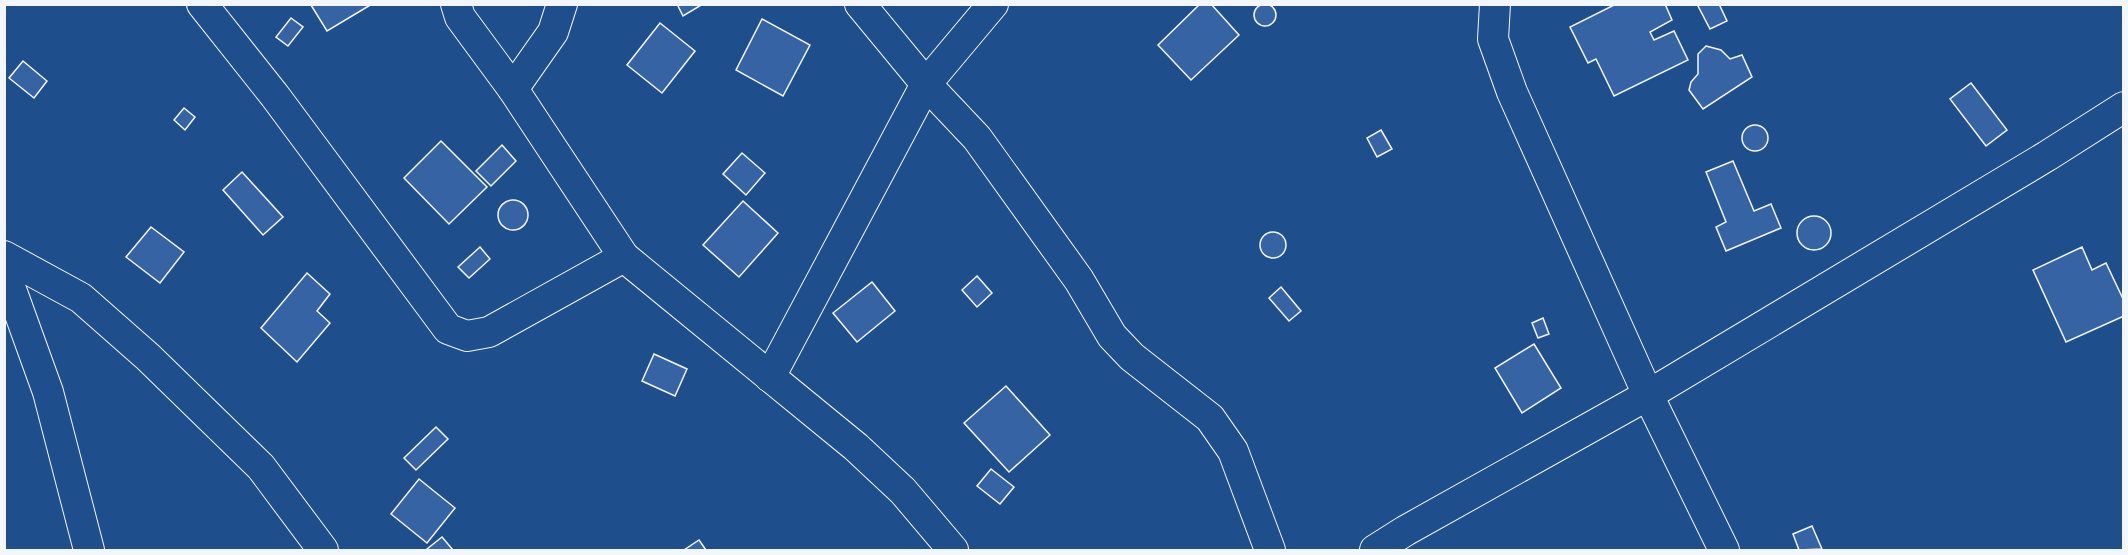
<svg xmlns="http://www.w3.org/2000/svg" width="2128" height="555" viewBox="0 0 2128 555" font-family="'Open Sans',sans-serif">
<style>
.building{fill:#3563a3;stroke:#f2f6ff;stroke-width:1.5}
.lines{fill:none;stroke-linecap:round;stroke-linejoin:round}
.minor-casing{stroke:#f2f6ff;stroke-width:32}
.minor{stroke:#1f4e8c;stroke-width:30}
</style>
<rect width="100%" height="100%" fill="#1f4e8c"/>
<g class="building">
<circle cx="1265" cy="15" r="11"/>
<path d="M372,4L327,31L311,5L312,4Z"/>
<path d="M677,4H703L683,16Z"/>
<path d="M1200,4H1211L1239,35L1191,80L1158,45Z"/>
<path d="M1616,4H1665L1672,20L1650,32L1654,40L1674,31L1688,60L1614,96L1596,59L1588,63L1570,27Z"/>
<path d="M1697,4H1719L1727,21L1710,29Z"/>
<path d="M291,18L303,27L288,46L276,37Z"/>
<path d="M762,19L810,45L783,96L736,70Z"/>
<path d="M660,23L695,51L662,93L627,65Z"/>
<path d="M1706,46L1721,50L1730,59L1742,55L1752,77L1703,109L1689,90L1691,82L1698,74V54Z"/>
<path d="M23,61L47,81L34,98L9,78Z"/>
<path d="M1971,83L2007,130L1986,146L1950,99Z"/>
<path d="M184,108L195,117L185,130L174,120Z"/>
<circle cx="1755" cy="138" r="13"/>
<path d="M1381,130L1392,149L1377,157L1367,138Z"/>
<path d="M441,141L487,187L449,224L404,178Z"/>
<path d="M502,145L516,161L491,186L476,171Z"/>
<path d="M742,153L765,173L746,195L723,174Z"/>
<path d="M1733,161L1754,211L1771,204L1781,228L1726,251L1716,227L1726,222L1706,172Z"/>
<path d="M242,172L283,217L263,235L223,190Z"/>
<circle cx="513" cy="215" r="15"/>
<path d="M743,201L778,233L739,277L703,245Z"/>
<circle cx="1814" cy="233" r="17"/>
<path d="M151,227L184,252L160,283L126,257Z"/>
<circle cx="1273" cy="245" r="13"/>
<path d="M480,247L490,259L469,278L458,267Z"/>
<path d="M2082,247L2092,270L2106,263L2124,301V316L2066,342L2033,270Z"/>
<path d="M307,273L330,294L317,311L330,323L297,362L261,328Z"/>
<path d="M977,276L992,293L977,307L962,290Z"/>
<path d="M872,282L895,311L857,342L833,313Z"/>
<path d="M1281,287L1301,311L1289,321L1269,298Z"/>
<path d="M1543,318L1549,334L1538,338L1532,323Z"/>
<path d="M1534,344L1561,388L1522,413L1495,368Z"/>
<path d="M654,354L687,369L675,396L642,381Z"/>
<path d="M1006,386L1050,435L1009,472L964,423Z"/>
<path d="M436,427L448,439L416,470L404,458Z"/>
<path d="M991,469L1014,487L1000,504L977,486Z"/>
<path d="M419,479L455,508L427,543L391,514Z"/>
<path d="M1812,526L1822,549L1799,550L1793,534Z"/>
<path d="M442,537L453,550H428L427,549Z"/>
<path d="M699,540L706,550H684Z"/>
</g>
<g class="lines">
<defs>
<g id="minor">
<path d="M202,4L275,96L448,329L467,336L489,332L624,257"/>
<path d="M456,4L460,17L513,89L624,257L856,447L903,491L953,550"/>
<path d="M860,4L926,84L977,138L1079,280L1112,336L1132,357L1210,418L1233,451L1270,550"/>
<path d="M513,89L553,32L562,4"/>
<path d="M4,256L81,298L148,357L261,467L323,550"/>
<path d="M4,270L48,392L89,550"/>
<path d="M770,377L926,84L993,4"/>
<path d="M1375,550L1405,531L1648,395L1512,92L1493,39L1495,4"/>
<path d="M1724,550L1648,395L2047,156L2124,107"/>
</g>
</defs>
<use href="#minor" class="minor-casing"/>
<use href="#minor" class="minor"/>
</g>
<rect width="2128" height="555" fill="none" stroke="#f2f6ff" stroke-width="12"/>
</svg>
